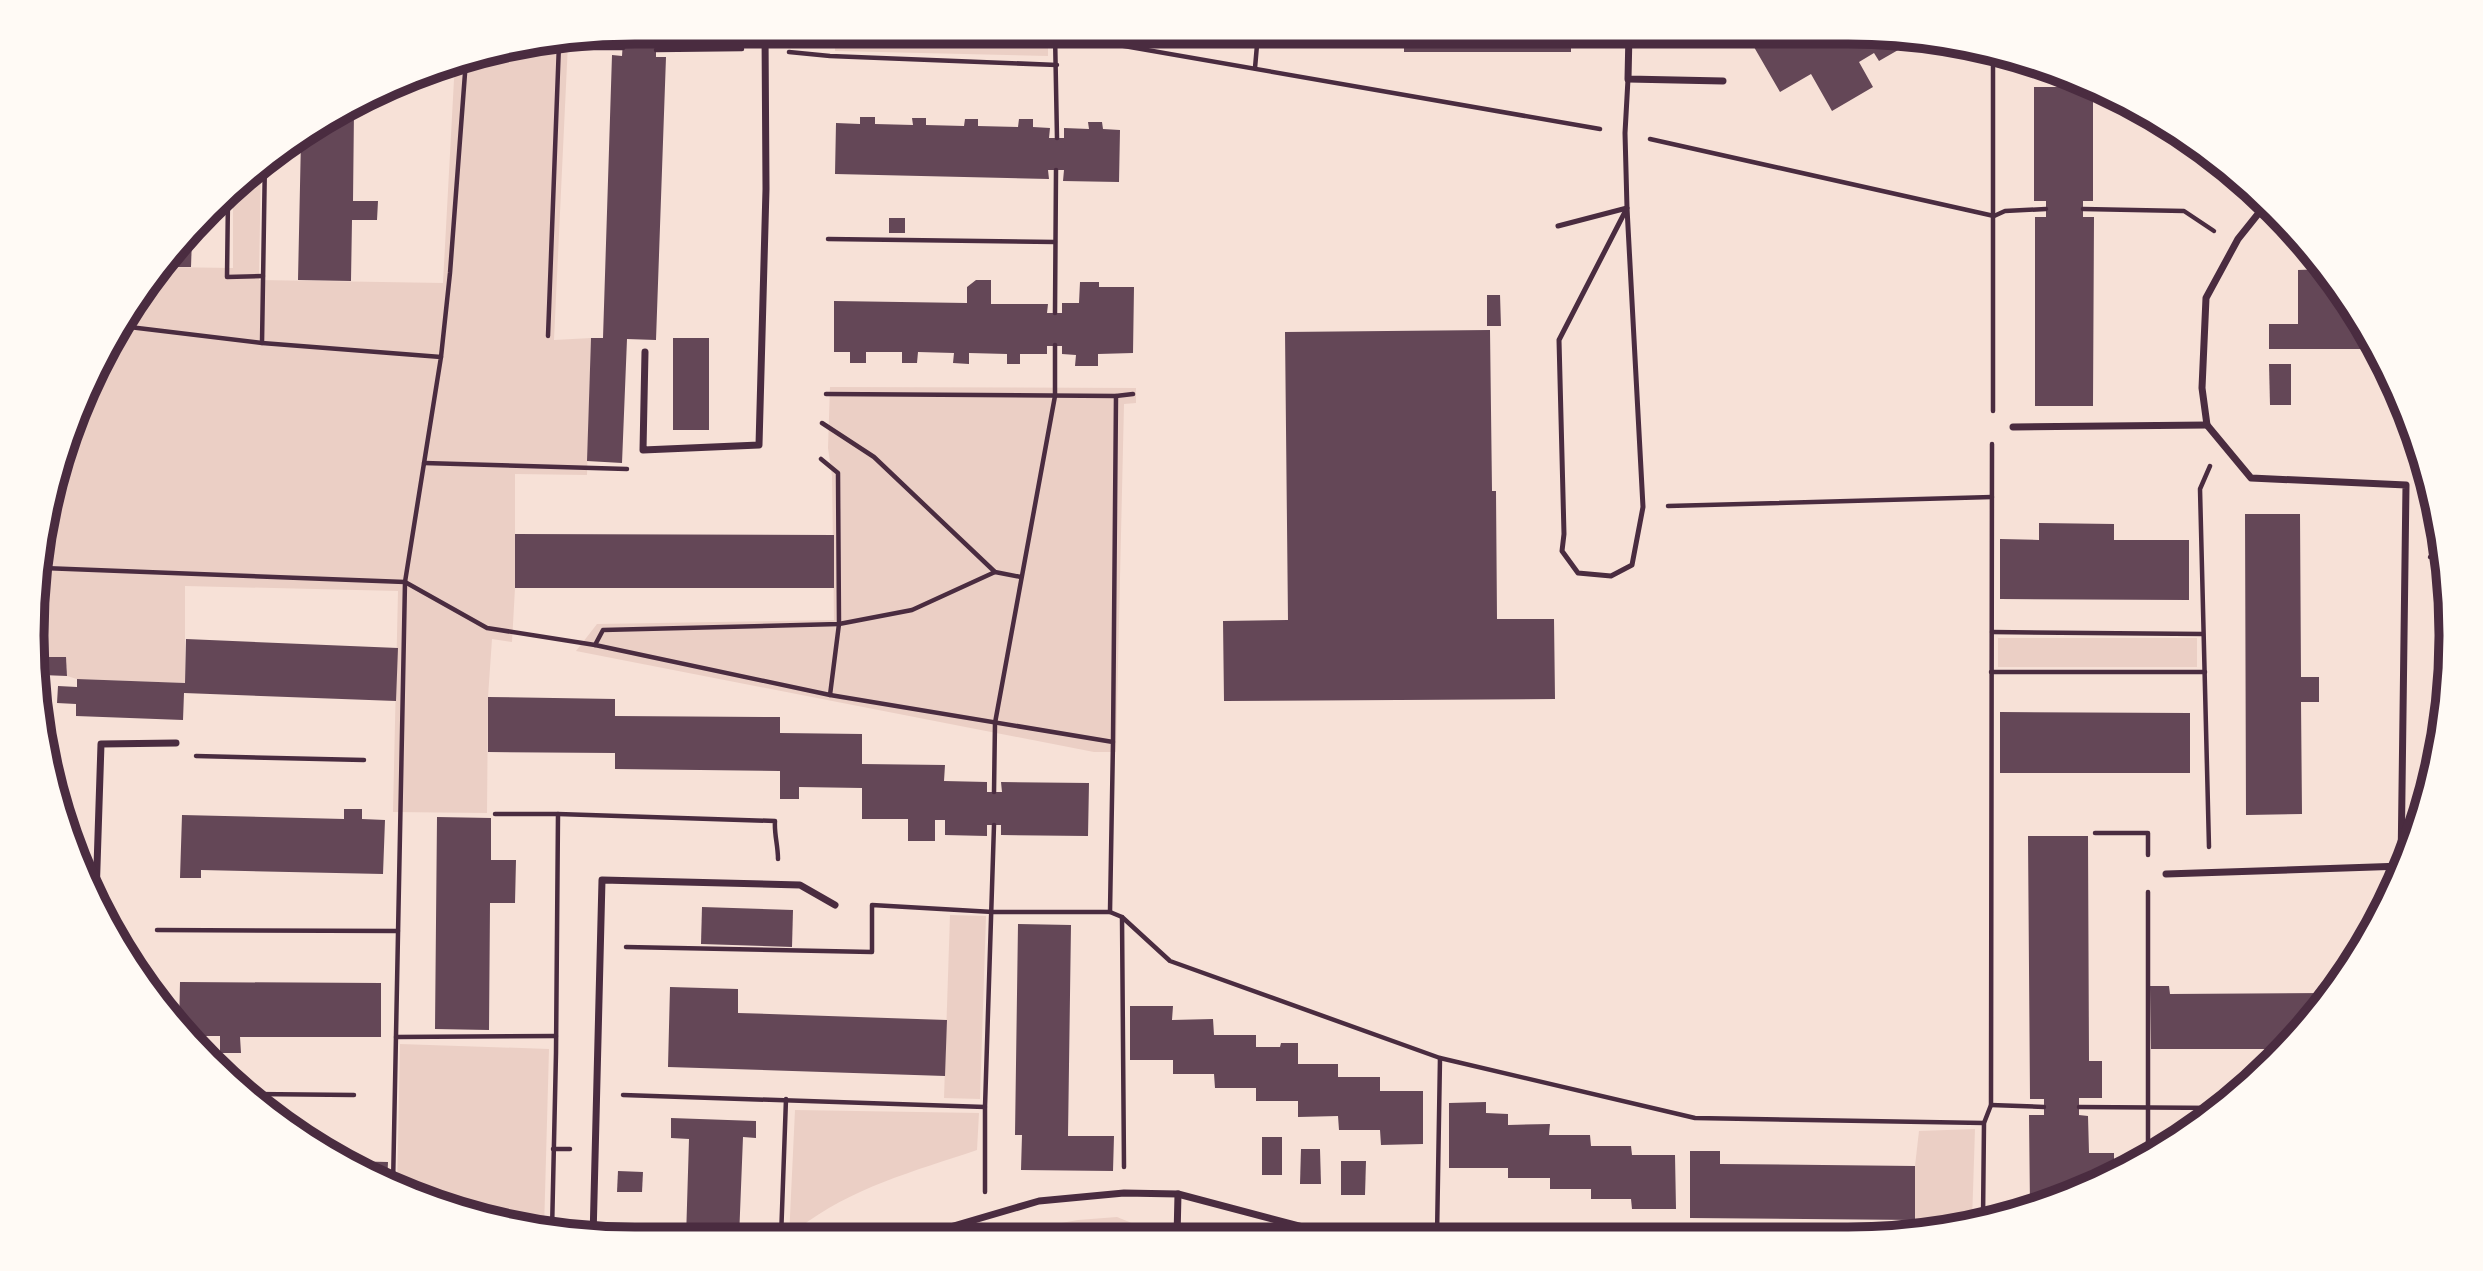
<svg xmlns="http://www.w3.org/2000/svg" width="2483" height="1271" viewBox="0 0 2483 1271" font-family="Ubuntu,sans-serif">
<style>
.green{fill:#ebcfc5}
.building{fill:#644757}
.lines{fill:none;stroke-linecap:round;stroke-linejoin:round}
.path{stroke:#4a2c40;stroke-width:4.5}
.service{stroke:#4a2c40;stroke-width:5}
.minor{stroke:#4a2c40;stroke-width:7}
.rim{fill:none;stroke:#4a2c40;stroke-width:9}
</style>
<rect width="100%" height="100%" fill="#f7e1d7"/>
<g class="green">
<path d="M835,32H1048V56L835,51Z"/>
<path d="M568,43L554,340L591,338L587,475L515,474V588L512,642L492,639L488,697L487,813L393,812L398,591L185,586V683L77,679L67,676L66,657H42L36,639L52,480L133,300L164,267L233,268V193L261,163L259,280L443,283L455,61Z"/>
<path d="M830,387L1136,388V403L1124,404L1116,752H1094L576,651L597,624L834,620L832,476L828,448Z"/>
<rect x="1998" y="638" width="199" height="29"/>
<path d="M950,915L986,916L980,1099L944,1098Z"/>
<path d="M400,1044L549,1049L544,1230L479,1219L397,1188Z"/>
<path d="M795,1110L979,1113L977,1150C915,1171 850,1188 798,1229L797,1238H789Z"/>
<path d="M1975,1129L1972,1222L1927,1234H1915V1166L1919,1131Z"/>
<path d="M1117,1217L1144,1228L1151,1237H982L1078,1220Z"/>
</g>
<g class="building">
<path d="M636,32H667V43H656V57H666L656,340L627,339L622,463L587,461L591,338H603L612,55L622,56L623,41H612V35Z"/>
<path d="M1317,32H1571V52H1404V40H1317Z"/>
<path d="M1779,33H1803L1808,41L1822,33H1887L1919,38L1879,61L1874,53L1859,62L1873,87L1832,111L1811,74L1780,92L1754,47Z"/>
<path d="M2034,87H2093V201H2083V217H2094L2093,406H2035V217H2046V201H2034Z"/>
<path d="M354,110L353,201H378L377,220H352L351,281L298,280L301,139Z"/>
<path d="M860,117H875V124L913,125L912,118H926V125L964,126L965,119H978V126L1018,127L1019,119H1033V127L1050,128L1049,138H1064V128L1089,129L1088,122H1102L1103,129L1120,130L1119,182L1063,181L1064,170H1048L1049,179L835,174L836,123L860,124Z"/>
<rect x="889" y="218" width="16" height="15"/>
<path d="M192,238L191,267H164L171,259Z"/>
<path d="M2325,269L2371,334L2386,368H2374V349H2269V324H2298V270Z"/>
<path d="M976,280H991V304H1048L1047,313H1062V303H1079L1080,282H1099V287H1134L1133,353L1098,354V366H1075L1076,355L1062,354V346H1047V354H1020V364H1007V354L969,353V364L953,363L954,353L918,352L917,363H902V352H866V363H850V352H834V301L967,303V287Z"/>
<path d="M1487,295H1500L1501,326H1487Z"/>
<path d="M1490,330L1492,491H1496L1497,619H1554L1555,699L1224,701L1223,621L1288,620L1285,332Z"/>
<rect x="673" y="338" width="36" height="92"/>
<path d="M2269,364H2291V405H2270Z"/>
<path d="M2245,514H2300L2301,677H2319V702H2301L2302,814L2246,815Z"/>
<path d="M2039,523L2114,524V540H2189V600L2000,599V539L2039,540Z"/>
<path d="M515,534L834,535V588H515Z"/>
<path d="M186,639L398,648L396,701L184,693L183,720L76,716V704L57,703L58,686L77,687V679L185,683Z"/>
<path d="M42,657H66L67,676L42,675Z"/>
<path d="M488,697L615,699V716L780,717V733L862,734V764L945,765L944,781L987,782V792H1002L1001,782L1089,783L1088,836L1001,835V825H987V836L945,835V820H935V841H908V819H862V788L799,787V799H780V771L615,769V753L488,752Z"/>
<path d="M2000,712L2190,713V773H2000Z"/>
<path d="M2431,748H2438L2432,788H2430Z"/>
<path d="M344,809H362V819L385,820L383,874L201,870V878H180L182,815L344,819Z"/>
<path d="M437,817L491,818V860H516L515,903H490L489,1030L435,1029Z"/>
<path d="M2028,836H2088L2089,1061H2102V1098H2079V1115L2088,1116L2089,1153H2114V1173L2078,1194L2030,1207L2029,1115H2044V1099H2030Z"/>
<path d="M702,907L793,910L792,947L701,944Z"/>
<path d="M1018,924L1071,925L1068,1136H1114L1113,1171L1021,1170L1022,1135H1015Z"/>
<path d="M180,982L381,983V1037H240L241,1053H220V1036H184L179,1030Z"/>
<path d="M2150,986H2169L2170,994L2329,993L2302,1033L2285,1049H2151Z"/>
<path d="M670,987L738,989V1013L947,1020L945,1076L668,1067Z"/>
<path d="M1130,1006H1173L1172,1020L1213,1019L1214,1035H1256V1047H1280L1281,1043H1298V1064H1338V1077H1380V1091H1423V1144L1381,1145L1380,1130H1339L1338,1116L1298,1117V1101H1256V1088H1215L1214,1074H1173V1060H1130Z"/>
<path d="M1486,1102V1113L1508,1114V1125L1550,1124L1549,1135H1590L1591,1146H1631L1632,1155H1675L1676,1209H1632L1631,1199H1591V1189H1550V1178H1508V1168H1449V1103Z"/>
<path d="M671,1118L756,1121V1138L743,1137L739,1238H686L689,1139L671,1138Z"/>
<rect x="1262" y="1137" width="20" height="38"/>
<path d="M1301,1149H1320L1321,1184H1300Z"/>
<path d="M1690,1151H1720V1164L1915,1166V1220L1690,1218Z"/>
<path d="M343,1161L388,1162L387,1184L368,1177Z"/>
<path d="M1341,1161H1366L1365,1195H1341Z"/>
<path d="M618,1171L643,1172L642,1192H617Z"/>
</g>
<g class="lines">
<g class="path">
<path d="M1055,34L1600,129"/>
<path d="M1055,34L1057,138"/>
<path d="M537,48H623"/>
<path d="M656,50L742,49"/>
<path d="M789,52L830,56L1057,65"/>
<path d="M1255,68L1257,45L1268,32"/>
<path d="M1650,139L1994,216L2005,211L2046,209"/>
<path d="M228,198L227,277L263,276"/>
<path d="M2083,209L2184,211L2214,231"/>
<path d="M828,239L1055,242"/>
<path d="M1055,313L1056,170"/>
<path d="M121,326L262,343L441,357L405,582L393,1186"/>
<path d="M548,336L559,44"/>
<path d="M262,343L265,159"/>
<path d="M441,357L450,273L466,60"/>
<path d="M826,394L1116,396L1133,394"/>
<path d="M1993,411V50"/>
<path d="M822,423L874,457L995,572L1021,577"/>
<path d="M821,459L838,473L839,624L830,695"/>
<path d="M424,463L627,469"/>
<path d="M1668,506L1992,497"/>
<path d="M2430,557L2446,556"/>
<path d="M43,568L405,582L487,628L595,645L830,695L1113,742L1110,912"/>
<path d="M1992,632L2203,634"/>
<path d="M595,645L603,630L839,624L912,610L995,572"/>
<path d="M1991,672H2205"/>
<path d="M1113,742L1116,396"/>
<path d="M196,756L364,760"/>
<path d="M994,792L995,723L1055,396V345"/>
<path d="M495,814H558L556,1053L552,1231"/>
<path d="M558,814L775,821C774,834 778,845 778,859"/>
<path d="M2095,833H2148V855"/>
<path d="M2209,847L2200,489L2210,466"/>
<path d="M2148,892V1154"/>
<path d="M1122,917L1124,1167"/>
<path d="M157,930L398,931"/>
<path d="M626,947L872,952V905L993,912H1110L1122,917L1170,961L1440,1058L1695,1118L1984,1123"/>
<path d="M396,1037L556,1036"/>
<path d="M246,1094L354,1095"/>
<path d="M623,1095L985,1107"/>
<path d="M1991,1105L2044,1107"/>
<path d="M2079,1107L2222,1108"/>
<path d="M553,1149H570"/>
<path d="M985,1192V1107L994,825"/>
<path d="M1983,1219L1984,1123L1991,1105L1992,444"/>
<path d="M1437,1236L1440,1058"/>
<path d="M781,1238L786,1099"/>
</g>
<g class="service">
<path d="M1627,208L1559,340L1564,534L1562,551L1578,573L1611,576L1632,565L1643,507L1627,208L1625,133L1628,79"/>
<path d="M1558,226L1627,208"/>
</g>
<g class="minor">
<path d="M1629,33L1628,79L1723,81"/>
<path d="M2266,204L2238,239L2206,298L2202,388L2207,425L2251,478L2406,485L2401,866"/>
<path d="M645,352L643,450L759,445L766,189L765,32"/>
<path d="M2013,427L2207,425"/>
<path d="M2166,874L2403,866"/>
<path d="M96,897L101,744L176,743"/>
<path d="M916,1237L1039,1201L1124,1193L1178,1194L1337,1236"/>
<path d="M1177,1237L1178,1194"/>
<path d="M593,1238L602,880L800,885L835,905"/>
</g>
</g>
<path d="M0 0H2483V1271H0ZM635 44H1848A591 591 0 0 1 2439 635V636A591 591 0 0 1 1848 1227H635A591 591 0 0 1 44 636V635A591 591 0 0 1 635 44Z" fill="#fffaf5" fill-rule="evenodd"/>
<path class="rim" d="M635 44H1848A591 591 0 0 1 2439 635V636A591 591 0 0 1 1848 1227H635A591 591 0 0 1 44 636V635A591 591 0 0 1 635 44Z"/>
</svg>
